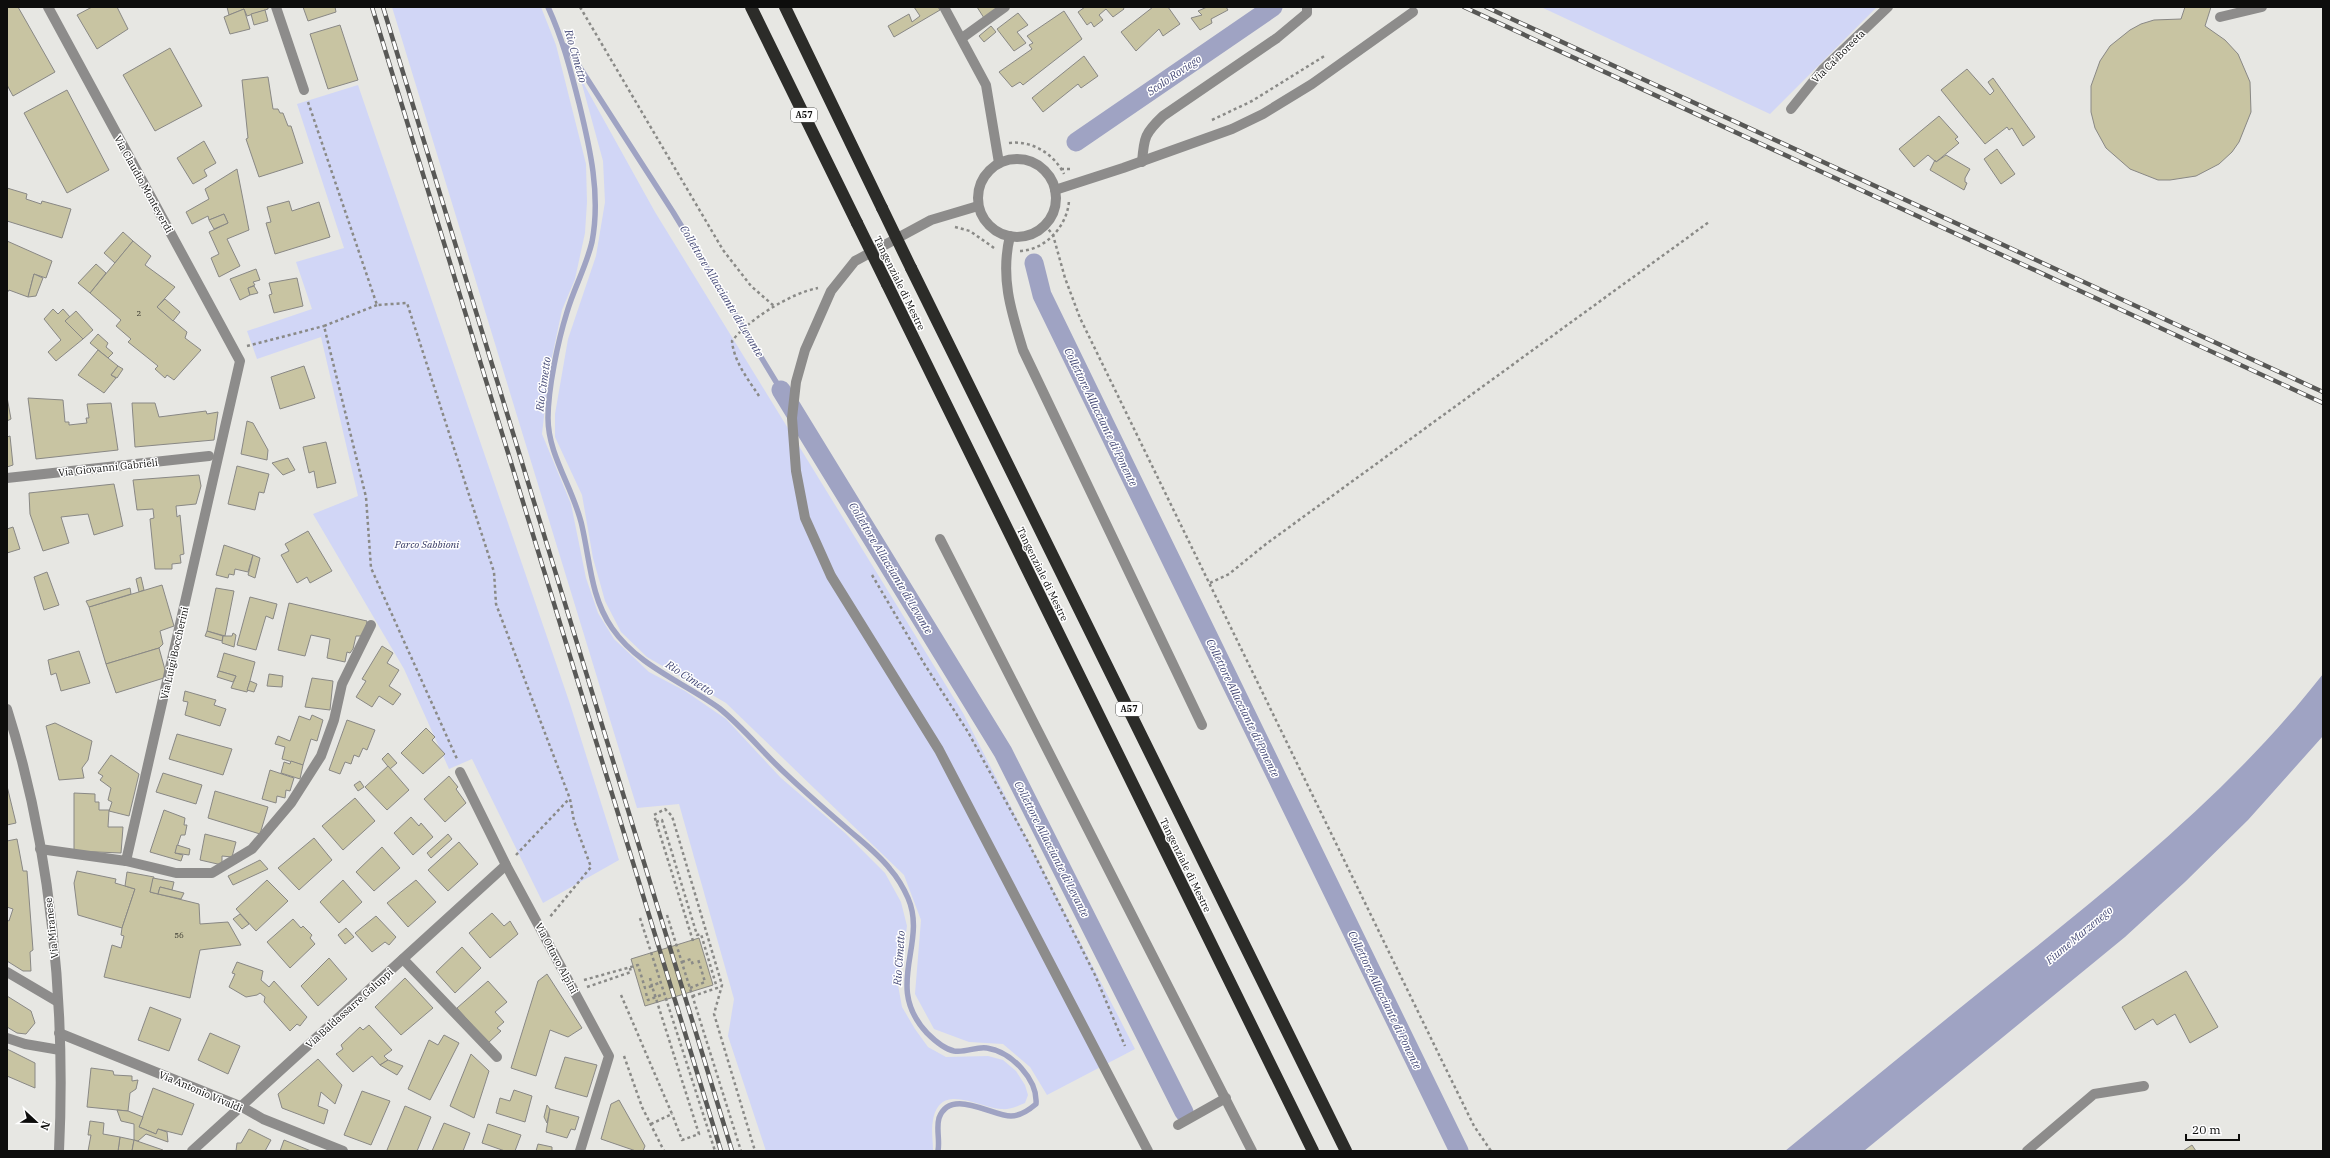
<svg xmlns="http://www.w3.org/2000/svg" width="2330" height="1158" viewBox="0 0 2330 1158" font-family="'IBM Plex Serif',serif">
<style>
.green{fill:#d1d6f6}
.water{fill:#9fa3c3}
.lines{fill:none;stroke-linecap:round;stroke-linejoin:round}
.stream{stroke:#9fa3c3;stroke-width:5.5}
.canal{stroke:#9fa3c3;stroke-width:19}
.building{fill:#c8c4a2;stroke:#898885}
.path{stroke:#8a8a87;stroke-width:2.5;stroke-dasharray:3 3;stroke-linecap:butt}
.minor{stroke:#8d8c8b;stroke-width:10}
.highway{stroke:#2c2c29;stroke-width:12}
.rail-casing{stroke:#585856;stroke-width:4.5}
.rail{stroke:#fff;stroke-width:3;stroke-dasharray:9;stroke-linecap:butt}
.highway-bridge{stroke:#2c2c29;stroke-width:12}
.labels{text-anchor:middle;stroke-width:3;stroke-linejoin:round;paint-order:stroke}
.number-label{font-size:8px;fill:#3c3b32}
.shield{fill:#fff;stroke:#565655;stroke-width:1}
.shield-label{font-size:9px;font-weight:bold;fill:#0d0d0c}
.street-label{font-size:10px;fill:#0d0d0c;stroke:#fff}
.park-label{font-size:10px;font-style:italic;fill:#333762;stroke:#fff}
.water-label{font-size:11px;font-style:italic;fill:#444976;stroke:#fff}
</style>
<rect width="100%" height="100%" fill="#e7e7e3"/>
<g class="green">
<path d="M392,7H541L556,45L586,164L587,202L585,233L575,279L562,310L549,371L542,434L571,504L586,578L598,613L614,639L649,672L685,691L726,719L781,778L845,833L885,873L901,902L907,926L898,985L902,1007L915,1029L928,1047L946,1057L988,1056L1003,1060L1016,1071L1025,1085L1028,1095L1025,1103C1018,1106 1009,1110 1001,1109C979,1108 940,1081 933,1120C931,1130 933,1140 933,1151H766L728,1036L734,999L679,804L637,808Z"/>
<path d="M1541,7H1877L1770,114Z"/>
<path d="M580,77L655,212L963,713L1135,1049L1047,1095L1030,1067L1003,1044L969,1042L934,1029L915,994L921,920L904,875L726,703L647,657L621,632L605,601L593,558L582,495L555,437V414L568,339L596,256L605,202L603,161Z"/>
<path d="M358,85L570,704L619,860L543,903L472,759L449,769L404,669L313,514L358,496L321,337L257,359L247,331L312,309L296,262L344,248L297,104Z"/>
</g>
<path class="water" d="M2323,674V736L2248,820L2185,882L2125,937L1864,1151H1785C1850,1098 1915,1044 1981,991C2102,894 2227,797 2323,674Z"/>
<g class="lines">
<g class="stream">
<path d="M548,7C563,40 570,68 579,103C590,148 601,195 592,242C586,267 574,288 567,312C558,341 548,388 548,418C548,456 574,489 582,526C590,561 591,598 612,628C638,666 683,682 719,708C744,728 763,753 786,774C807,794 829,813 851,832C865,844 879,855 890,869C897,877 904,889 908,898C928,944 883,986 927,1033C934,1040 944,1049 954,1051C966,1053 977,1046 987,1048C1012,1052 1038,1080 1036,1104C1029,1110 1021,1116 1011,1116C992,1116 950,1087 939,1118C936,1128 940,1140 938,1151"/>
<path d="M566,46L673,212L781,390"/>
</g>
<g class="canal">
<path d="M1076,142L1273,7"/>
<path d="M1034,263L1042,295L1459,1151"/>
<path d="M781,390L1003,752L1184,1112"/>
</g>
</g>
<g class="building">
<path d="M7,7H18L55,72L13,96L7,85Z"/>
<path d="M92,7H117L128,29L97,49L77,15Z"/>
<path d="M227,7H268V9L247,16L244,9L229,15Z"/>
<path d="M303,7H335L336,12L308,21Z"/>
<path d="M914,7H938L940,10L894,37L888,26L909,14L912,22L920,16Z"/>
<path d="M977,7H1000L984,18Z"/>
<path d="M1085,7H1123L1124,9L1113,17L1106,9L1099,15L1103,20L1094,27L1091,22L1087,25L1078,12Z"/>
<path d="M1153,7H1168L1180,24L1163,36L1159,29L1136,51L1121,32Z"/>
<path d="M1207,7H1226L1228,10L1211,19L1212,23L1200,30L1191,18L1202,15L1198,11Z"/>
<path d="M2185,7H2211L2205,26L2225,40L2238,54L2250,82L2251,112L2239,142L2232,152L2219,164L2196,176L2170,180H2158L2130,169L2106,148L2095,128L2091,112V86L2100,61L2110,46L2130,30L2141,24L2154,20L2181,19Z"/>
<path d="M244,9L250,29L230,34L224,17Z"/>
<path d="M265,10L268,21L254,25L251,14Z"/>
<path d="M1064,11L1082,39L1023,85L1020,82L1012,87L999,72L1032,49L1029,45L1033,43L1027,36Z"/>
<path d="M1018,13L1028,25L1017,32L1026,43L1014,51L997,29Z"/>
<path d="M340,25L358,80L328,89L310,34Z"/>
<path d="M991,26L996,32L984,42L979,36Z"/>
<path d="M170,48L202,106L155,131L123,75Z"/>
<path d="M1084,56L1098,76L1081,88L1078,84L1043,112L1032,98Z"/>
<path d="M1967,69L1990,95L1994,91L1988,82L1993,78L2035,137L2023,146L2012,128L2009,130L2007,127L1985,144L1941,90Z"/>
<path d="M268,77L273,109H278L280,113H283L288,126H291L303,163L259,177L246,139L248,138L242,80Z"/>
<path d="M67,90L109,170L67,193L24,113Z"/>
<path d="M1939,116L1958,137L1955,139L1959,143L1936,162L1928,155L1914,167L1899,149Z"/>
<path d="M204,141L216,163L204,170L207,176L193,184L177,158Z"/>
<path d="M1997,149L2015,174L2001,184L1984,159Z"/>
<path d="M1946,155L1970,169L1965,178V182L1967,183L1964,190L1930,170L1935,160L1936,162Z"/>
<path d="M237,169L249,230L227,239L240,266L219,277L211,258L219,254L209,232L228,223L224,214L209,220L208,216L192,224L186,212L209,199L205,189Z"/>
<path d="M7,188L27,194L26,199L41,204L42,201L71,209L62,238L7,221Z"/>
<path d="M289,201L292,211L319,202L330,237L275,254L266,223L271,222L267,207Z"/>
<path d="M224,214L228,223L214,229L209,220Z"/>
<path d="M123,232L133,241L115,263L104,253Z"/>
<path d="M7,241L52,261L46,278L34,274L28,297L9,290L7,293Z"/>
<path d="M133,241L151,256L145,265L175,287L157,307L187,332L185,338L201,350L174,380L167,375L165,378L155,369L158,366L128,342L131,339L116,326L121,320L90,293Z"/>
<path d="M96,264L106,273L90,293L78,283Z"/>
<path d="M256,269L260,280L253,282L255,285L248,288L250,295L240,300L230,279Z"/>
<path d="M34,274L43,278L36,296L28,297Z"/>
<path d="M297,278L303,306L274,313L269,295L272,294L269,283Z"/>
<path d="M254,286L258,293L250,295L248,288Z"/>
<path d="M165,299L180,312L173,321L157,307Z"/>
<path d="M53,309L58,314L63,309L70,317L65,321L83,339L56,361L48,352L61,340L44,319Z"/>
<path d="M76,311L93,330L83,339L65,321Z"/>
<path d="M98,334L108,343L106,347L113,353L108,358L90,343Z"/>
<path d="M98,350L118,366L111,375L116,378L104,393L78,375Z"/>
<path d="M118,366L123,369L117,378L111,375Z"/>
<path d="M304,366L315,398L280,409L271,377Z"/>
<path d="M7,397L11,419L7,421Z"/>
<path d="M28,398L63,400L65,422H69V425L87,423L86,418H89L87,404L111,403L118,450L36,459Z"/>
<path d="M132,403H155L159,417L206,411L207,414L218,412L214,440L135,447Z"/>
<path d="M247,421L253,423L268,450L267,460L241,454Z"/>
<path d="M10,436L13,465L7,467V437Z"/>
<path d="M326,442L336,483L317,488L314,471L309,473L303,447Z"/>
<path d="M288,458L295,470L283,475L272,463Z"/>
<path d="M237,466L269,474L264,493L259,492L255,510L228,504Z"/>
<path d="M199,475L201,486L196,504L176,506L177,517L180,515L184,554L180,555L181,563L172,564V569H155L150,519L154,518L153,509L137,510L133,480Z"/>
<path d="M114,484L123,526L94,535L88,514L61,517L69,543L43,551L30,514L29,493Z"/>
<path d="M13,527L20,549L7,553V529Z"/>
<path d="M308,531L332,571L310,583L307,577L297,583L281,555L289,551L285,544Z"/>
<path d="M224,545L253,555L248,572L235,569L234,575L229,574L228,578L216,575Z"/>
<path d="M253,555L260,558L255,578L248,575Z"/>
<path d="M47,572L59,605L44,610L34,577Z"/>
<path d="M141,577L144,590L139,592L136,579Z"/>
<path d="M162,585L174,626L160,631L163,644L159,648L106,664L89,607Z"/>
<path d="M130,588L131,594L89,607L86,601Z"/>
<path d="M216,588L234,591L225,636L207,631Z"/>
<path d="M250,597L277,604L273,619L266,616L256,650L237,645Z"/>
<path d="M289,603L367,621L365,634L362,636H356L353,649L350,653L347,652L345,662L327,658L330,639L311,635L305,656L278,650Z"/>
<path d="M207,631L223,636L222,641L205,636Z"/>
<path d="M233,633L236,635L234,647L222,643L223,636H232Z"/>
<path d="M382,646L393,653L387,663L399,670L389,686L401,694L393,705L379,696L372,707L356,697L366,681L362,679Z"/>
<path d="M159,648L167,677L116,693L106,664Z"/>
<path d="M79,651L90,683L61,691L56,673L51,675L48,660Z"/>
<path d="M224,653L255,662L247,692L231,688L236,676L219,671Z"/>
<path d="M219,671L236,676L233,682L217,677Z"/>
<path d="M269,674L283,676L282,687L267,686Z"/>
<path d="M312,678L333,681L330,710L305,707Z"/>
<path d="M250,681L257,684L254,692L247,690Z"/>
<path d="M185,691L216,700L214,705L226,709L220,726L185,715L188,702L183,701Z"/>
<path d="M312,715L323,720L317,741L311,739L303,765L282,759L285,747L275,744L278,736L290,741L299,716L310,720Z"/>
<path d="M347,720L375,730L367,750L363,748L359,757L354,755L351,764L345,762L340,774L329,770Z"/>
<path d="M55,723L92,741L88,760L82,768L84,778L59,780L46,726Z"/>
<path d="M426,728L435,737L432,740L445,754L423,774L401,753Z"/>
<path d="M177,734L232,749L223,775L169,759Z"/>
<path d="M388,753L397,763L390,769L382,759Z"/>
<path d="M111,755L139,774L129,816L109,811L112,802L108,800L111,788L100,780L103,776L98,773Z"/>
<path d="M291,761L303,765L300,779L281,773L284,762L290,764Z"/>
<path d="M388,766L409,790L387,810L365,787Z"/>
<path d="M270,770L294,778L290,791L286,790L285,798L277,796L276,803L262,799Z"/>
<path d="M163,773L202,785L196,804L156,792Z"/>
<path d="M449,776L458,787L456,789L466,803L445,822L424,799Z"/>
<path d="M360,781L364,787L358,791L354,785Z"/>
<path d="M7,786L16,823L7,825Z"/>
<path d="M215,791L268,807L260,834L208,818Z"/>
<path d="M74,793L95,794V802H99V810H109L108,827H123L121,853L74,851Z"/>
<path d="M355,798L375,821L343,850L322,826Z"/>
<path d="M164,810L185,818L184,825H187L185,835H181L175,853L183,855L181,861L150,852Z"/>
<path d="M411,817L419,826L421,823L433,837L413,855L394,833Z"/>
<path d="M205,834L236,842L232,857L222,856V865L200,860Z"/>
<path d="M448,834L452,839L431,858L427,853Z"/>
<path d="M314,838L332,860L299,890L278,868Z"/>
<path d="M17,839L23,871H27L33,950L30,952L31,971H23L7,961V920L9,921L13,909L7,907V841Z"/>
<path d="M459,842L478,864L448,891L428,870Z"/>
<path d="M177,845L190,849L189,855L175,853Z"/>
<path d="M382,847L400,868L374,891L356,872Z"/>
<path d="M260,860L268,869L233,885L228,876Z"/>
<path d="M77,871L116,879L115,883L135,889L122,928L78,915L74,883Z"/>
<path d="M127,872L154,877L150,892L199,904L200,924L228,922L241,945L200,950L190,998L104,977L112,945L121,948L124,936L121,935L122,928L135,889L125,886Z"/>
<path d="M153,878L174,882L172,890L160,887L158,894L150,892Z"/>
<path d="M267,880L288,901L256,931L236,909Z"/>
<path d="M343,880L362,902L339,923L320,902Z"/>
<path d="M416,880L436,902L408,927L387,903Z"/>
<path d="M160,887L184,893L181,899L158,894Z"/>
<path d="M492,913L504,926L510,921L518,934L490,958L469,933Z"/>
<path d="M240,914L249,924L242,929L233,919Z"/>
<path d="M376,916L396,937L389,945L385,942L372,952L355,933Z"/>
<path d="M293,919L301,928L303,926L312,935L310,938L315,944L290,968L267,942Z"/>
<path d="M346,928L354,937L345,944L338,935Z"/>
<path d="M699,938L713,985L645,1006L631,959Z"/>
<path d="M462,947L481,968L455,993L436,972Z"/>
<path d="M329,958L347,979L318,1006L301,986Z"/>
<path d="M237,962L263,971L261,980L269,987L274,981L307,1017L300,1026L297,1024L290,1031L264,1002L265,997L260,993L257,995L246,997L229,987L235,974L232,973Z"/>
<path d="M2186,971L2218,1027L2190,1043L2175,1014L2157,1025L2153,1019L2135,1030L2122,1007Z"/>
<path d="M547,974L582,1028L568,1037L550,1030L536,1076L511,1068L538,981Z"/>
<path d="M405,978L433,1008L401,1035L375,1007Z"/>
<path d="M488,981L507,1002L495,1012L504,1022L497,1028L501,1031L488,1043L457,1008Z"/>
<path d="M7,996L31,1011L35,1023L26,1034L17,1033L7,1027Z"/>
<path d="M150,1007L181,1019L169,1051L138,1040Z"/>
<path d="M369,1025L392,1050L384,1056L388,1060L380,1065L372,1056L353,1072L336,1054L343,1049L341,1045L360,1027L363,1030Z"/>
<path d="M210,1033L240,1046L228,1074L198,1060Z"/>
<path d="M444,1035L459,1043L430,1100L408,1089L429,1040L438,1045Z"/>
<path d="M7,1049L35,1063V1088L7,1076Z"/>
<path d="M471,1054L489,1071L474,1118L450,1106Z"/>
<path d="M565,1057L597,1065L587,1097L555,1088Z"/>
<path d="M318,1059L342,1085L335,1104L321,1092L318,1106L328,1110L324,1124L282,1108L278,1094Z"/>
<path d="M388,1060L403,1066L397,1075L380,1065Z"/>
<path d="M91,1068L113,1071L114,1075L132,1076V1081L138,1080L136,1089L130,1093L128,1111L87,1107Z"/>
<path d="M153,1088L194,1104L182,1135L158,1129L156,1134L139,1127Z"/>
<path d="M514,1090L532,1096L525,1122L496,1113L500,1098L510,1101Z"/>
<path d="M362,1091L390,1101L371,1145L344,1135Z"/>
<path d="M619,1100L645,1146L643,1151H636L601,1139L611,1104Z"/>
<path d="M547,1105L550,1109L547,1123L544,1117Z"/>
<path d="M405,1106L431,1117L417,1151H390L387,1150Z"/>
<path d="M550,1109L579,1117L575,1130L571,1129L567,1138L546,1132Z"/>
<path d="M117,1110L128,1111L143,1117L139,1127L156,1134L158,1129L167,1132L168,1142L146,1134L138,1141L134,1140L132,1151H118L120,1137L134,1140V1124L121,1121Z"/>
<path d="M90,1121L104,1123L103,1134L120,1137L118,1151H88L91,1135H88Z"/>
<path d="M444,1123L470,1133L463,1151H432Z"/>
<path d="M488,1124L521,1135L515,1151H505L482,1143Z"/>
<path d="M249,1129L271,1140L265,1151H236L237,1143H241Z"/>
<path d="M134,1140L163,1150V1151H132Z"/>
<path d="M284,1140L311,1151H280Z"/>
<path d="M538,1144L552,1147V1151H536Z"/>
<path d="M2192,1145L2196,1151H2183Z"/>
</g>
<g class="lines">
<g class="path">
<path d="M580,7L723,250L751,286L774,306"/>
<path d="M308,102L377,305L407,303L494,572L496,604L570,799L574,821L591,867L549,918"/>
<path d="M1212,120L1252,101L1326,55"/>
<path d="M1009,143C1032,140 1054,154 1064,174"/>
<path d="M1061,169H1071"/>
<path d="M1045,225L1053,235L1065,278L1080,318L1444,1065L1474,1126L1491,1151"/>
<path d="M955,227L970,231L994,248"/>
<path d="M1020,251C1046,250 1068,225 1069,200"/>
<path d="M377,305L324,326L366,497L371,568L457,759"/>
<path d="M247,346L324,326"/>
<path d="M759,396C748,379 734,362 732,341C749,319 791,293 818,288"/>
<path d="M872,575L925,665L968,732L1028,842L1095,975L1125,1046"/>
<path d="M1210,583L1229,574L1266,544L1709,222"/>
<path d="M656,822L662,820L697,935L701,934L717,988L693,996"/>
<path d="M516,855L569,799"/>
<path d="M667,915L741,1151"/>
<path d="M640,918L715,1151"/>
<path d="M693,941L654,815L665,809L672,816L722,985L714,1014L755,1151"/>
<path d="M682,962L691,959L693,965"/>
<path d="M650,978L652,986L661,982"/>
<path d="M584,980L638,965L645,988L652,986L699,1134L682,1140L672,1114"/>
<path d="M587,987L631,972L630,968"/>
<path d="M690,988L705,982L698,959"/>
<path d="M646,993L648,1000L664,994"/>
<path d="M621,995L672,1114L651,1124"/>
<path d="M624,1056L642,1107L664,1151"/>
</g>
<g class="minor">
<path d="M276,7L304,90"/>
<path d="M944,7L986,85L999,163"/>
<path d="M2220,17L2262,7"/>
<path d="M962,38L1005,7"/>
<path d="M1791,109L1823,69L1888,7"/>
<circle cx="1017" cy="198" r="39"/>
<path d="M1142,162C1144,137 1145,133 1163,116L1277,38L1307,13V7"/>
<path d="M1055,190L1123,168L1232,129L1263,114L1312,84L1413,12"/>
<path d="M978,206L931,220L855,261L831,291L805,350L796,382L792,418L796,471L805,518L831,576L939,750L1148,1151"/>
<path d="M1010,236C1000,277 1011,311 1023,350L1202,725"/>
<path d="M7,478L209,456"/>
<path d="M940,539L1252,1151"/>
<path d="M7,709C51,847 66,1007 59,1151"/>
<path d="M460,772L506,865L609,1056L580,1151"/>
<path d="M40,849L126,861L240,361L48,7"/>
<path d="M126,861L176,873H212L252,849L291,803L321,756L334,720L342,684L371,625"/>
<path d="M403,959L497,1057"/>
<path d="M7,972L58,1002"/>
<path d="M59,1033L242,1107L263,1119L343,1151"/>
<path d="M7,1038L25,1044L60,1050"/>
<path d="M1178,1125L1226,1098"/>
<path d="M192,1151L506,865"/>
<path d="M2027,1151L2094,1094L2144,1086"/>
</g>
<g class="highway">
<path d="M751,7L857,223"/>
<path d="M785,7L882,208"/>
<path d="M911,268L1346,1151"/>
<path d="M887,284L1313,1151"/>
</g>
<defs>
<g id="rail">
<path d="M372,7L721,1151"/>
<path d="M383,7L732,1151"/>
<path d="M1464,7L2323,403"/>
<path d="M1486,7L2323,392"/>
</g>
</defs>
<use href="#rail" class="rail-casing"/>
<use href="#rail" class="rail"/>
<g class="highway-bridge">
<path d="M882,208L911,268"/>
<path d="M857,223L887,284"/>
</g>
</g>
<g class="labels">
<g class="number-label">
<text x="139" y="316">2</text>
<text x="179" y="938">56</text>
</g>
<g class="shield">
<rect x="791" y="108" width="26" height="14" rx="3"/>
<rect x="1116" y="702" width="26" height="14" rx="3"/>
</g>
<g class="shield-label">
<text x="804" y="118">A57</text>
<text x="1129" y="712">A57</text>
</g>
<g class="street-label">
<text transform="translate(1838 56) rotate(-45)" y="4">Via Ca' Boreeta</text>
<text transform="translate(144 184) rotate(61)" y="4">Via Claudio Monteverdi</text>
<text transform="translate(900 283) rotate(64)" y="4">Tangenziale di Mestre</text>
<text transform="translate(108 467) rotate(-6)" y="4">Via Giovanni Gabrieli</text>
<text transform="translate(1043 574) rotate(64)" y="4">Tangenziale di Mestre</text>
<text transform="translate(174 653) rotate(-77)" y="4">Via Luigi Boccherini</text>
<text transform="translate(1186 865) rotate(64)" y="4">Tangenziale di Mestre</text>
<text transform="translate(51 928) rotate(-96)" y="4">Via Miranese</text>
<text transform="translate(557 958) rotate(62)" y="4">Via Ottavo Alpini</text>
<text transform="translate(349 1008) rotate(-42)" y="4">Via Baldassarre Galuppi</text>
<text transform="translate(201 1091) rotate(23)" y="4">Via Antonio Vivaldi</text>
</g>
<g class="park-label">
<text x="427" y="548">Parco Sabbioni</text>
</g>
<g class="water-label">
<text transform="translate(576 56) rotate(74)" y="4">Rio Cimetto</text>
<text transform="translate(1174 75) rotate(-34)" y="4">Scolo Roviego</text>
<text transform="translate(722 291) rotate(59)" y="4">Collettore Allacciante di Levante</text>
<text transform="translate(543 384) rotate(-82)" y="4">Rio Cimetto</text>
<text transform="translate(1101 417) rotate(64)" y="4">Collettore Allacciante di Ponente</text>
<text transform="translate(891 568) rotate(59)" y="4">Collettore Allacciante di Levante</text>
<text transform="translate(690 678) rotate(33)" y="4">Rio Cimetto</text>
<text transform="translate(1243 708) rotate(64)" y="4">Collettore Allacciante di Ponente</text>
<text transform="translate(1052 849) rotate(63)" y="4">Collettore Allacciante di Levante</text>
<text transform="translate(2079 935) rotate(-40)" y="4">Fiume Marzenego</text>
<text transform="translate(899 958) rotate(-86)" y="4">Rio Cimetto</text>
<text transform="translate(1385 1000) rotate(64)" y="4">Collettore Allacciante di Ponente</text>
</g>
</g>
<rect width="2330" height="1158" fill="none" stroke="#0d0d0c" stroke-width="16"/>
<g transform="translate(36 1122) rotate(112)" stroke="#ffffff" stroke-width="3" paint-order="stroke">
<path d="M0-3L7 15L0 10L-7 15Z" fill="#0d0d0c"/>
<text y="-6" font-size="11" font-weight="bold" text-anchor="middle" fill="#0d0d0c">N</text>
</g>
<path d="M2186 1134v6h53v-6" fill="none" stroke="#0d0d0c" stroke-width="2"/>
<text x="2192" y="1134" font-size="12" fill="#0d0d0c" stroke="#ffffff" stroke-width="3" paint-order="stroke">20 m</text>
</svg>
